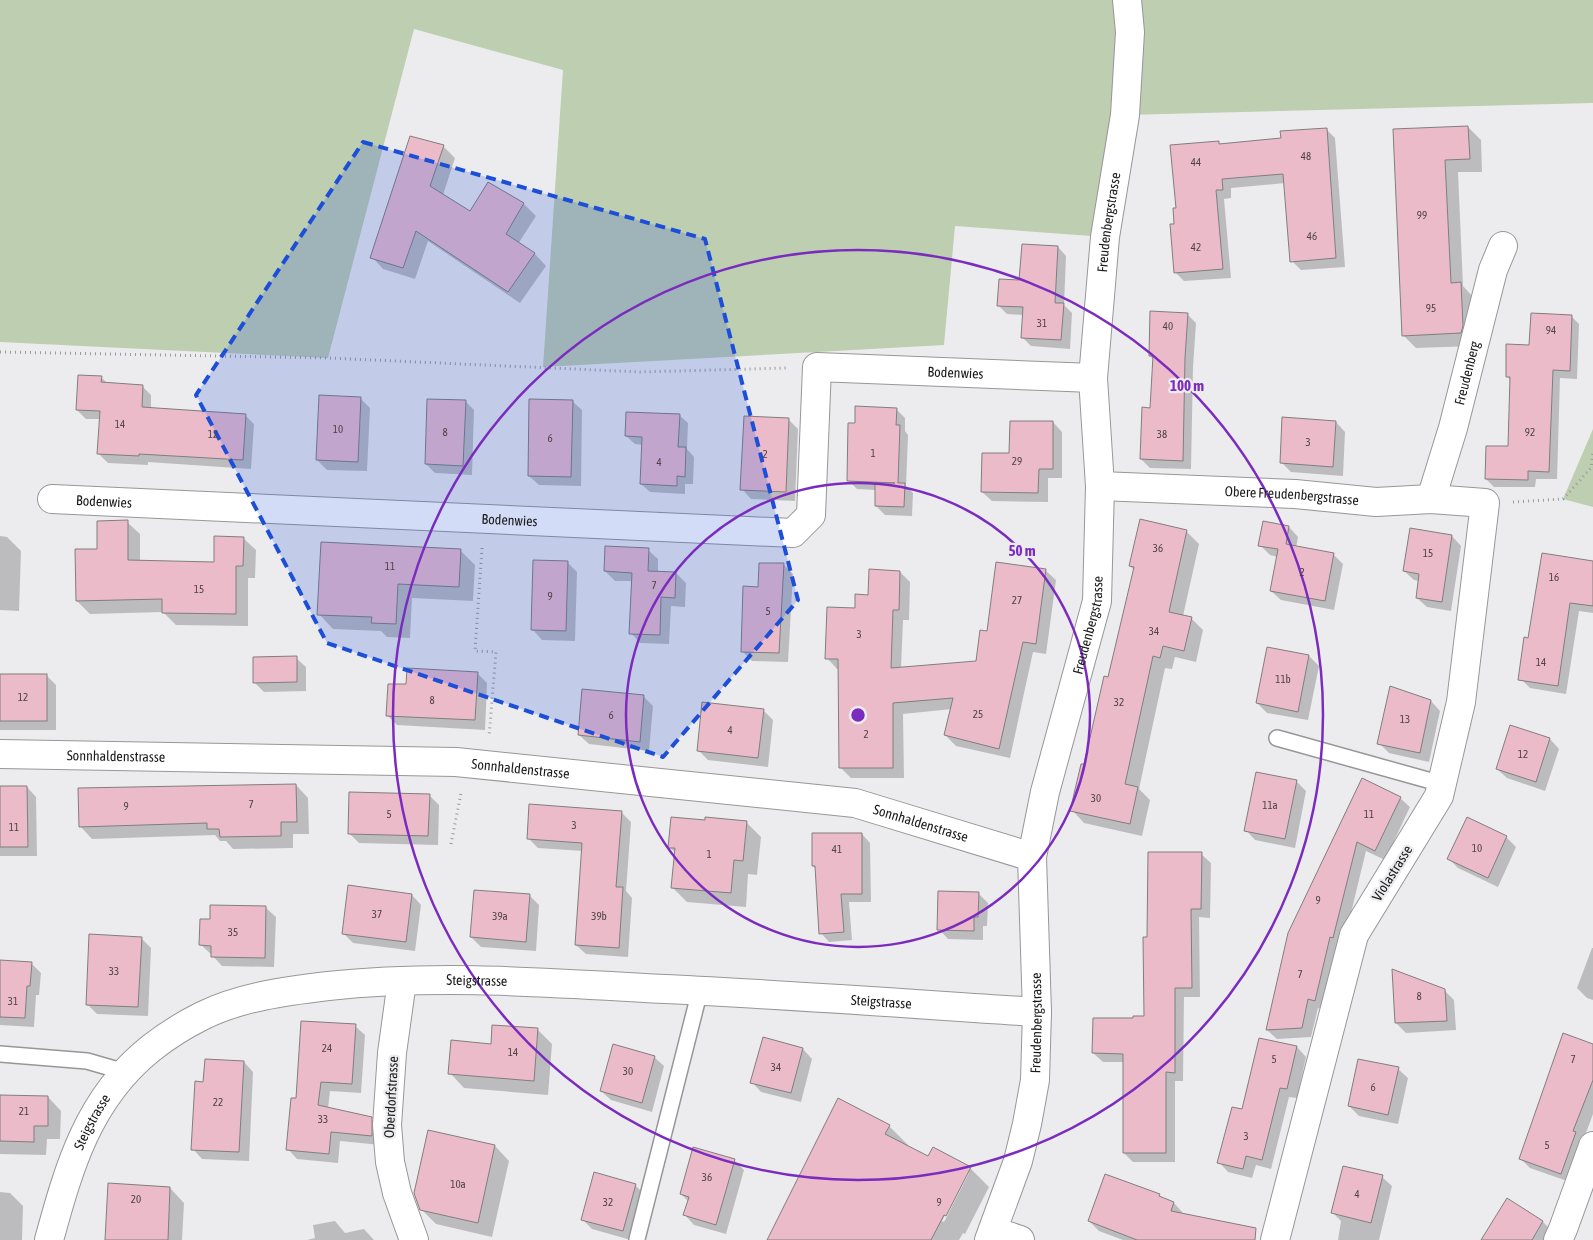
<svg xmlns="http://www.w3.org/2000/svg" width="1593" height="1240" viewBox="0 0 1593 1240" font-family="'Asap Condensed',sans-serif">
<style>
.green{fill:#beceb1}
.shadow{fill:#0003;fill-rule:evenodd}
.building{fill:#ecbbca;stroke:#807e7f}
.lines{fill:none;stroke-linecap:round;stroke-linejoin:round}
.service-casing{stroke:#979799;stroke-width:18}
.minor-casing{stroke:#979799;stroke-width:30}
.path{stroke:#9a9a9c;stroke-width:3;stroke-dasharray:1 4;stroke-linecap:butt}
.service{stroke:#fff;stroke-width:15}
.minor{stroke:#fff;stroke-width:28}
.marked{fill:#1d4ed8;fill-opacity:0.2;stroke:#1d4ed8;stroke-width:4;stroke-dasharray:10 6;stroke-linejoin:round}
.ring{fill:none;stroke:#7b2cbf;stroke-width:2.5}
.labels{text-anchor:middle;stroke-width:4.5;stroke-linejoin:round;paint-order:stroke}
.number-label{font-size:11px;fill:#4f4348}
.street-label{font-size:14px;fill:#1b1b1c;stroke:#ececee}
.centre{fill:#7b2cbf;stroke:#ececee;stroke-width:2.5}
.ring-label{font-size:15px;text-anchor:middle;font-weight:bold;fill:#7b2cbf;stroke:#ececee;stroke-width:4.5;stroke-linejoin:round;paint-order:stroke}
</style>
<rect width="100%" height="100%" fill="#ececee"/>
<g class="green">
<path d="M0,0H1593V103L1125,115L1105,237L955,226L944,345L543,367L563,70L414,29L328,358L0,342Z"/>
<path d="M1593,429V507L1563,499Z"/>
</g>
<g class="shadow">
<path d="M1468,127L1481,140L1482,172H1458L1463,286L1473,297L1474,346L1416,348L1403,335L1394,131Z"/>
<path d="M1326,129L1335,138L1345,267L1301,270L1292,261L1285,183L1231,188V198L1224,199L1231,278L1184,281L1175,272V225L1177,209L1218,142L1220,145L1282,139Z"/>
<path d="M443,146L455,158L443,195L470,213L489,184L524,204L536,216L518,244L535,254L546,266L520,303L428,241L415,279L383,269L372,257Z"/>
<path d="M1058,247L1066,256L1064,305L1072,313L1070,349L1031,346L1022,337L1024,315L1007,314L998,305Z"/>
<path d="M1187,314L1196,323L1193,367L1191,469L1150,468L1141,459L1151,409L1154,360L1150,356Z"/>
<path d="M1571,316L1579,324L1577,379L1560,378L1557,479H1536L1535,487H1494L1486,479L1510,448L1511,381L1507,376L1531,346Z"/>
<path d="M101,377L108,384L142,386L151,395V409L245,415L254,424L251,469L148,462V465L108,463L99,454L100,419H86L77,410Z"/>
<path d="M360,398L370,408L367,471L327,470L317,460Z"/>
<path d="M465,401L474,410L472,475L435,473L426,464Z"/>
<path d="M572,401L582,410L581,486L539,485L529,476Z"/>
<path d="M896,409L905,418V431L908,435L906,486L913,493L912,516L885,515L876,506V490L857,489L848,480L856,424Z"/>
<path d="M679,415L688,423L687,449L694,457L693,484H685V494L650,492L641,484L643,445L635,444L626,436Z"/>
<path d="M788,419L798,429L795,501L751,499L742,489Z"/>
<path d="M1053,422L1062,432V478H1048V502L992,501L982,492L1011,455Z"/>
<path d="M1336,422L1345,432L1343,476L1291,472L1281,462Z"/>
<path d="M1141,521L1187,532L1199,544L1183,616L1191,618L1203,630L1196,662L1175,657L1172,669L1165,668L1139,789L1150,800L1142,836L1084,823L1072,810L1109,678L1134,570L1130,566Z"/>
<path d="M127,522L140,534V561L215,563L243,538L256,550L255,578H248V626L176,625L163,612L90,614L77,601L99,550Z"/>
<path d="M1289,527L1298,537L1296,548L1333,554L1343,564L1334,610L1281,600L1271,591L1278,557L1270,555L1260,545Z"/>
<path d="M0,536L7,537L21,551L19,611L0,610Z"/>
<path d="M1452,536L1461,546L1451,611L1427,607L1417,598L1419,581L1414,580L1404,571Z"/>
<path d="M460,550L475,565L473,601L412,598L410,638L387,637L381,631L333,629L319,614Z"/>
<path d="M648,550L658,559V573H676L686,583L685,607L671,606L669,644L640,643L631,633L633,581H615L605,571Z"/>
<path d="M1593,562V613L1579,611L1566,694L1530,688L1521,679L1529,639Z"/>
<path d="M568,563L577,572L575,641L542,640L533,630Z"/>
<path d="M783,564L793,574L788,662L752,661L742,651L759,588Z"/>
<path d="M1045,570L1056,580L1046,654L1033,652L1010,758L956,746L945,735L952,709L903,714L904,778H851L840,767L839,669H837L827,658L856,610L869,596L900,572L910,582L909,620H903L901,669L977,662L988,633Z"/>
<path d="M1268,648L1309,656L1319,666L1308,720L1267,713L1257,703Z"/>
<path d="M296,658L306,667V691L264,692L254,682Z"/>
<path d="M477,673L487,683L485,730L397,725L387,715L407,686Z"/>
<path d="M0,675H46L56,685V730H0Z"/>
<path d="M644,697L653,706L649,751L589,744L579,735Z"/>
<path d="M1431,701L1440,711L1429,762L1389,753L1379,743Z"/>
<path d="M763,710L773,720L768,767L708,760L699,751Z"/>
<path d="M1511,727L1550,739L1559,749L1545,791L1507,778L1497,769Z"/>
<path d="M1363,780L1400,798L1410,807L1385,860L1366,851L1343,946L1325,1010L1318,1008L1311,1037L1277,1039L1267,1030Z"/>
<path d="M1296,781L1306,791L1295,848L1255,840L1246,830Z"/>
<path d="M296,785L308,798L309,834H293V848L233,849L226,841H220L215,835L92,839L80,826Z"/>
<path d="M0,787H27L36,797L37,856H0Z"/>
<path d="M429,795L439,805L438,845L359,843L349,833Z"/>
<path d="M621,812L631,822L626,891L632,898L628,957L586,954L576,945L583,851L538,848L528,838Z"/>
<path d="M746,822L761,837L757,875L748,874L746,907L687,902L672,887L676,853L669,847Z"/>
<path d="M862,834L870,843L871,902H849L852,940L829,942L821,933L816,869L813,866Z"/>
<path d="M1506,837L1516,847L1498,887L1458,868L1449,859Z"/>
<path d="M1201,854L1211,863L1210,918L1199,917L1200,997H1184L1183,1081H1175V1162H1133L1124,1153V1062H1103L1093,1053L1134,1019L1146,1017L1148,938Z"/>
<path d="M978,893L988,903L987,926H983V940L948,939L939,929Z"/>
<path d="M412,895L421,905L415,951L353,943L343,933Z"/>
<path d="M530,896L539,905L536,951L481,947L471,937Z"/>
<path d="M266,908L276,917L274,967L222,966L212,955L201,945L211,920Z"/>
<path d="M141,938L151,948L148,1016L97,1014L87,1004Z"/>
<path d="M1592,948H1593V1000L1587,998L1577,988Z"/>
<path d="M0,961L31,963L41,973L39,995H36L34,1027L0,1025Z"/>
<path d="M1444,990L1454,1000L1456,1030L1406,1033L1396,1023Z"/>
<path d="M355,1026L365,1035L361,1093L330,1091L328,1109L371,1119L381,1128V1145L340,1141L338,1163L297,1159L288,1149L297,1100Z"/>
<path d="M494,1026L538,1030L552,1044L548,1095L464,1088L450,1073L492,1045Z"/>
<path d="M1593,1046V1114L1583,1141L1570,1182L1530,1168L1520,1158Z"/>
<path d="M1297,1047L1306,1057L1297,1098L1289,1097L1271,1169L1256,1165L1252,1178L1228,1172L1219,1162L1243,1111Z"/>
<path d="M803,1049L812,1059L801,1102L761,1092L752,1082Z"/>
<path d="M654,1057L664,1066L652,1112L611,1100L601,1091Z"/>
<path d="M244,1062L253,1072L249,1161L202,1159L193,1149L204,1083Z"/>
<path d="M1398,1069L1408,1078L1398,1124L1359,1116L1349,1106Z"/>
<path d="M0,1096L48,1097L61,1111L60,1139H47L46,1155L0,1154Z"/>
<path d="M889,1126L908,1145L907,1147L928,1158L970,1168L989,1187L965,1234L963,1233L959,1240H768ZM966,1173H969L944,1222L942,1221Z"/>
<path d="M495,1146L509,1161L492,1237L436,1224L421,1209Z"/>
<path d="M734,1160L744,1170L726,1234L694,1225L685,1215L689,1202L681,1194Z"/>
<path d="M1382,1177L1392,1186L1379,1240H1338L1341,1221L1333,1213Z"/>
<path d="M635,1185L645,1195L631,1240L592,1229L582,1219Z"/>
<path d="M170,1188L184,1203L182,1240H106Z"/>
<path d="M0,1192L10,1193L23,1206L22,1240H0Z"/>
<path d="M1159,1195L1163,1199L1174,1203L1183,1213V1215L1249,1240H1123L1099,1231L1089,1221Z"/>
<path d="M335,1221L345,1233L364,1229L374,1240H307L315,1238L313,1225Z"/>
<path d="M1543,1222L1552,1231L1547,1240H1487Z"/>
</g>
<g class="building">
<path d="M1468,126L1470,159L1445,160L1451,283L1461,282L1463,326L1461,333L1402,336L1393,129Z"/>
<path d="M1327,128L1336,258L1290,262L1283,174L1222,179L1223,190H1216L1223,269L1174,273L1170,224H1174L1173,208H1176L1170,145L1219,141V144L1281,138L1280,131Z"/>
<path d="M410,136L444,145L430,186L470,211L488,182L524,203L506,234L535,253L508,292L416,231L403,268L370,258Z"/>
<path d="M1022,244L1058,246L1055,303H1064L1061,340L1021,338L1023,307L997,306L999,279L1019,280Z"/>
<path d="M1150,311L1188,313L1185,358L1183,461L1140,459L1142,407L1150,408L1153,356H1149Z"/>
<path d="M1531,313L1572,315L1570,371L1553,370L1549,472L1528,471V480L1485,479L1486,446H1508L1510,377H1506V344L1529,345Z"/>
<path d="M78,375L102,376L101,382L143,385L142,407L246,414L243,460L139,454V456L97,454L100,411L76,410Z"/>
<path d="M319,395L361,397L358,462L316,460Z"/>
<path d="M427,399L466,400L463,466L425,464Z"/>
<path d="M529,399L573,400L571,477L528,476Z"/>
<path d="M855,406L897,408L896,425H900L898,483H905L904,507L875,506V483H895L847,481L848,423H855Z"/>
<path d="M626,412L680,414L678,447H686L685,477L677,476V486L640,484L642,437L625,436Z"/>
<path d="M744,416L789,418L786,492L740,490Z"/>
<path d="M1282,417L1336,421L1333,467L1280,463Z"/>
<path d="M1010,421H1053V469H1039L1038,493L981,492L982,453H1009Z"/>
<path d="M1140,519L1187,530L1169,612L1192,617L1184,651L1163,646L1160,658L1153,656L1125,784L1138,787L1130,824L1070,811L1081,764H1084L1104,676L1108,677L1134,567L1129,566Z"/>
<path d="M128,520V560L214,562V536L244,537L243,566H236V614L162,613V599L76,601L75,549H97V521Z"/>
<path d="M1263,521L1289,526L1286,544L1334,553L1325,601L1270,591L1278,549L1258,546Z"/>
<path d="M1410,528L1452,535L1442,602L1416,598L1419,574L1403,571Z"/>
<path d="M321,542L461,549L459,587L398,584L396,624L371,623L372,617L317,615Z"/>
<path d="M605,546L649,548L648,571L676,572L675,598L661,597L660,635L629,634L632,573L604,571Z"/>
<path d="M1542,553L1593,561V606L1570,603L1558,686L1518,680L1524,637L1528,638Z"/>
<path d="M533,560L568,561L566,631L531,630Z"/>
<path d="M996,562L1046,569L1036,644L1023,642L999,749L944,735L953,698L893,703V768H839L838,659H825L827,607L855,608V594L868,595L869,569L900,571L899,610H893L891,668L976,661L980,630L987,631Z"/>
<path d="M759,563H784L779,653L741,652L743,586L758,587Z"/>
<path d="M1267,647L1309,655L1298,712L1256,703Z"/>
<path d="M297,656V682L253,683V657Z"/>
<path d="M407,668L478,672L475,720L386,716L388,684H406Z"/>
<rect x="0" y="674" width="47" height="47"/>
<path d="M1390,686L1431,700L1420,753L1377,744Z"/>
<path d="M582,689L644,695L640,742L578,735Z"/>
<path d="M702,702L764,709L758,758L697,751Z"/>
<path d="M1510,725L1550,738L1536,782L1496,769Z"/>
<path d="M1256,772L1297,780L1285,839L1244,831Z"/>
<path d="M1362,778L1401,797L1375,851L1357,842L1333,938L1330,937L1315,1001L1308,999L1302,1028L1266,1030L1288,933Z"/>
<path d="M296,784L297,822H281V836L220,837L219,829H207V823L79,827L78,788Z"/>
<path d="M0,786H27L28,847H0Z"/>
<path d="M349,792L430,794L428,836L348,834Z"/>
<path d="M529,804L622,811L616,887H623L619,948L575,945L582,843L527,839Z"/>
<path d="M671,817L705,820V817L747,821L743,861L734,860L731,893L671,888L675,848H668Z"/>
<path d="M1467,817L1507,836L1488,878L1447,859Z"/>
<path d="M812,833H862V894H841L844,932L819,934L815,866H812Z"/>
<path d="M1148,852H1202L1201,909H1191L1192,988H1175V1073L1166,1072V1153H1123V1054L1092,1053L1093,1018H1133V1016H1144L1143,937H1147Z"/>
<path d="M348,885L412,894L406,942L342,934Z"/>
<path d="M474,890L530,894L526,942L470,937Z"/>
<path d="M938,891L979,892L978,917H974V931L937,930Z"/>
<path d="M210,905L266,906L265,958L211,957V946L199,945L200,919H210Z"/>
<path d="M89,934L142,937L138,1007L86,1005Z"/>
<path d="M0,960L32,962L30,986H27L25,1018L0,1017Z"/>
<path d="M1392,969L1445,989L1447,1021L1395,1023Z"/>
<path d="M301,1021L356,1024L352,1084L321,1082L318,1105L372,1117V1136L331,1132L329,1154L286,1150L291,1098H296Z"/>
<path d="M492,1025L538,1028L534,1081L448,1074L451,1040L491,1044Z"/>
<path d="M1563,1033L1593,1044V1080L1573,1131L1576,1132L1561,1174L1519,1159Z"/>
<path d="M763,1037L803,1048L791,1093L750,1083Z"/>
<path d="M1259,1038L1297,1046L1287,1089L1280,1088L1262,1160L1246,1156L1243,1169L1217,1163L1232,1107L1242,1109Z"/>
<path d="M613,1044L655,1056L642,1103L600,1091Z"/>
<path d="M205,1059L244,1061L239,1152L191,1150L195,1081L203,1082Z"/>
<path d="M1358,1059L1399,1067L1388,1115L1348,1106Z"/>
<path d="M0,1095L48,1096V1126H34V1142L0,1141Z"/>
<path d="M838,1098L890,1125L885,1134L928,1156L933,1147L971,1167L946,1216L944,1215L931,1240H767Z"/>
<path d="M428,1130L495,1145L478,1223L420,1210L414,1193Z"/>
<path d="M693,1147L735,1159L716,1225L683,1215L689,1197L680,1194Z"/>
<path d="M1343,1166L1383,1175L1371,1223L1331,1213Z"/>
<path d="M594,1172L636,1184L623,1231L581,1220Z"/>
<path d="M1105,1174L1160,1194L1159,1196L1174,1202L1171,1211L1256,1228L1255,1240H1137L1088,1221Z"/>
<path d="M108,1183L170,1187L168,1240H105Z"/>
<path d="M1507,1198L1543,1221L1532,1240H1481Z"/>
</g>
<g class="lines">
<defs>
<g id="service">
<path d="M1277,738L1442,784"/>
<path d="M0,1054L87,1061L125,1072"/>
<path d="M637,1239L700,990"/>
</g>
<g id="minor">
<path id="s1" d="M1100,486L1295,494L1376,502L1431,499L1485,503L1461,702L1439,796L1354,935L1275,1240"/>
<path id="s2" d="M52,499L793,533L811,515L817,367L1093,378"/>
<path id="s3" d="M1431,499L1453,428L1493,270L1503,246"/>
<path id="s4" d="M0,754L456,762L855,803L1032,857"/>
<path d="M402,981L392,1053L387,1125L390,1162L397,1193L414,1240"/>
<path d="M993,1231L1020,1240"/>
<path id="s5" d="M49,1240C69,1167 88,1099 150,1049C165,1037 184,1025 202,1016C240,997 286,991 328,986C440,974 553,983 666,989C790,995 913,1004 1037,1012"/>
<path id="s6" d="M989,1240L1018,1161L1027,1124L1035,1080L1037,1012L1032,857L1045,792L1097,601L1100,486L1093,378L1105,237L1125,115L1130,32L1127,0"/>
<path d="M1558,1240L1563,1229L1593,1146"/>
</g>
</defs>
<use href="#service" class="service-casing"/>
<use href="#minor" class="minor-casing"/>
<g class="path">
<path d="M0,352L328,358L640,372L787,368"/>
<path d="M1513,502L1563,499L1591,468L1593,452"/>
<path d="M482,548L475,651L496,652L489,737"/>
<path d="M451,844L461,793"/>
</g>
<use href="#service" class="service"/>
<use href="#minor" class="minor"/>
</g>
<path class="marked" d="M363,142L705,239L798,600L663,757L327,643L196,395Z"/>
<g class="ring">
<circle cx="858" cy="715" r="232"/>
<circle cx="858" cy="715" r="465"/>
</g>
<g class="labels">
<g class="number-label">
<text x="1306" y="160">48</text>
<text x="1196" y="166">44</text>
<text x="1422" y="219">99</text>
<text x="1312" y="240">46</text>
<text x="1196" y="251">42</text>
<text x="1431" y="312">95</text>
<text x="1042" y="327">31</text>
<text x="1168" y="330">40</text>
<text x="1551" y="334">94</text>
<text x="120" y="428">14</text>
<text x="338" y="433">10</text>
<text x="445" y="436">8</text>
<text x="1530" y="436">92</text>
<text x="213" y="438">12</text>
<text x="1162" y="438">38</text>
<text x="550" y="442">6</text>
<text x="1308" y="446">3</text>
<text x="873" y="457">1</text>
<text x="765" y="458">2</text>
<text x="1017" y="465">29</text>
<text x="659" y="466">4</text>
<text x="1158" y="552">36</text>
<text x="1428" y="557">15</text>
<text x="390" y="570">11</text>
<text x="1302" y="576">2</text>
<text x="1554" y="581">16</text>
<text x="654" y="589">7</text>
<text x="199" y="593">15</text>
<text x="550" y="600">9</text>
<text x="1017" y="604">27</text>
<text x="768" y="615">5</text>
<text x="1154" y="635">34</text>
<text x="859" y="638">3</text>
<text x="1541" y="666">14</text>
<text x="1283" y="683">11b</text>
<text x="23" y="701">12</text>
<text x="432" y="704">8</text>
<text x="1119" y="706">32</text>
<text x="978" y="718">25</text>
<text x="611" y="719">6</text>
<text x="1405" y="723">13</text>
<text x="730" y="734">4</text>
<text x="866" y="738">2</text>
<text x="1523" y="758">12</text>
<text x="1096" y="802">30</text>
<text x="251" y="808">7</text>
<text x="1270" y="809">11a</text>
<text x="126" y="810">9</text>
<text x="389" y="818">5</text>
<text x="1369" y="818">11</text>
<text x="574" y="829">3</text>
<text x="14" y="831">11</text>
<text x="1477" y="852">10</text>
<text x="837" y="853">41</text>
<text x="709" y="858">1</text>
<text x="1318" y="904">9</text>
<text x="377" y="918">37</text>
<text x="500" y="920">39a</text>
<text x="599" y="920">39b</text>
<text x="233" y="936">35</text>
<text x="114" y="975">33</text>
<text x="1300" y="978">7</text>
<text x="1419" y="1000">8</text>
<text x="13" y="1005">31</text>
<text x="327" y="1052">24</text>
<text x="513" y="1056">14</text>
<text x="1274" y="1063">5</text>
<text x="1573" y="1063">7</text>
<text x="776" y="1071">34</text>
<text x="628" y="1075">30</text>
<text x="1373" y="1091">6</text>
<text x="218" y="1106">22</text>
<text x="24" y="1115">21</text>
<text x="323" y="1123">33</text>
<text x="1246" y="1140">3</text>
<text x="1547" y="1149">5</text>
<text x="707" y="1181">36</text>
<text x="458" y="1188">10a</text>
<text x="1357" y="1198">4</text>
<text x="136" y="1203">20</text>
<text x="608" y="1206">32</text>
<text x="939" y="1206">9</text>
</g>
<g class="street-label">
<text dy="5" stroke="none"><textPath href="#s6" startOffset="1034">Freudenbergstrasse</textPath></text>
<text dy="5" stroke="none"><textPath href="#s2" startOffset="1054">Bodenwies</textPath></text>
<text dy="5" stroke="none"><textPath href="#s3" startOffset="131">Freudenberg</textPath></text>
<text dy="5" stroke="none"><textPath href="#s1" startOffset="192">Obere Freudenbergstrasse</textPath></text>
<text dy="5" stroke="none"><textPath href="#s2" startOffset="52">Bodenwies</textPath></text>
<text dy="5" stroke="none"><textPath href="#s2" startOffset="458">Bodenwies</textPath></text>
<text dy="5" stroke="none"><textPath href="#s6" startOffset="629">Freudenbergstrasse</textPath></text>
<text dy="5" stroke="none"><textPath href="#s4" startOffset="116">Sonnhaldenstrasse</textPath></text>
<text dy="5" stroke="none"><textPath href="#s4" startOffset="521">Sonnhaldenstrasse</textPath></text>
<text dy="5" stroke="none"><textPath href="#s4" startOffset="926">Sonnhaldenstrasse</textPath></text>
<text transform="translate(1392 873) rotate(-58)" y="5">Violastrasse</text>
<text dy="5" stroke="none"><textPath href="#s5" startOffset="561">Steigstrasse</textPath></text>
<text dy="5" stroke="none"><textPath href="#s5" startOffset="966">Steigstrasse</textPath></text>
<text dy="5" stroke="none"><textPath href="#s6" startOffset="224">Freudenbergstrasse</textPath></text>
<text transform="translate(391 1097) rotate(-87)" y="5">Oberdorfstrasse</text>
<text dy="5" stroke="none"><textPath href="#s5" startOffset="126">Steigstrasse</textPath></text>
</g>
</g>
<circle cx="858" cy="715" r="8" class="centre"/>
<g class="ring-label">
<text x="1187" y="391">100 m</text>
<text x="1022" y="556">50 m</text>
</g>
</svg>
